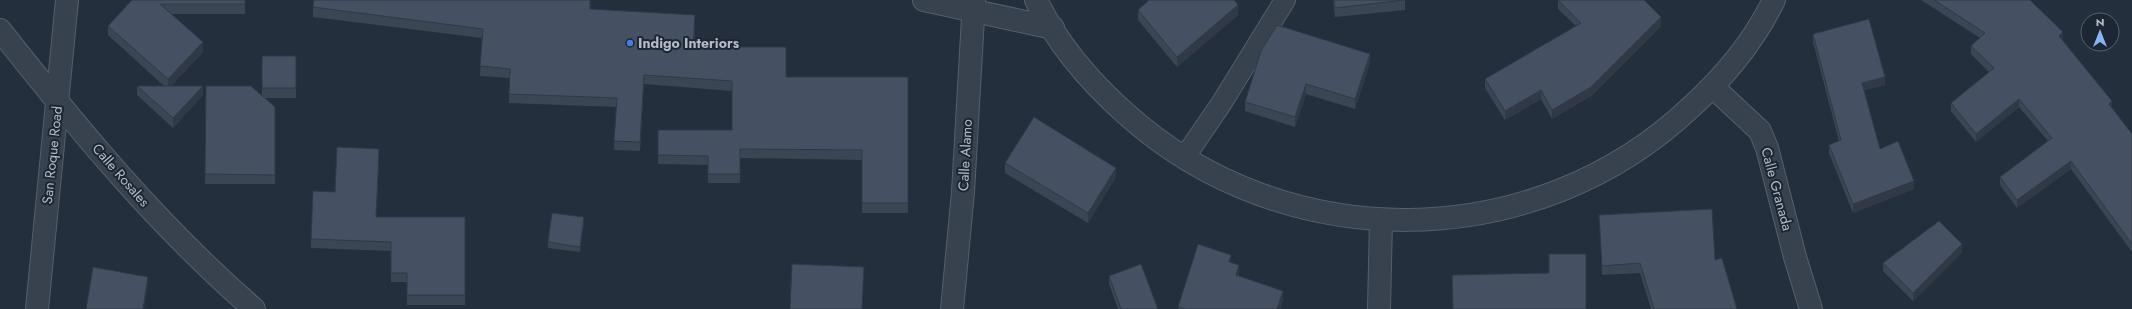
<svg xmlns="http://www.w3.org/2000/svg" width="2132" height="309" viewBox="0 0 2132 309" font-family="Jost,sans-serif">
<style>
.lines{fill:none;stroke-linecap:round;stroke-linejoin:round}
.service-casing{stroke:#565f6c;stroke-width:22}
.minor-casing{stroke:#565f6c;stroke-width:24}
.tertiary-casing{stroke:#565f6c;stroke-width:24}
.service{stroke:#38414e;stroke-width:20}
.minor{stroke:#38414e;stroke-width:22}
.tertiary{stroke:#38414e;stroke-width:22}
.wall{fill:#3b4654}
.shaded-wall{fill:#303945}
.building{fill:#455162;stroke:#303945}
.shop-dot{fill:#3f7fe0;stroke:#1d2633;stroke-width:1.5}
.labels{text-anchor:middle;stroke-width:4;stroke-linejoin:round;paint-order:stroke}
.poi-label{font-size:14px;font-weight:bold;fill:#b4bcc9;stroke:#1d2633;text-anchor:start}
.street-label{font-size:14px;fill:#b4bcc9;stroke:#1d2633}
</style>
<rect width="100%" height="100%" fill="#242f3e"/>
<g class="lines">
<defs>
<path id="service" d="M1184,158L1221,104L1285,0"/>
<g id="minor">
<path d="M924,0L1053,28"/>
<path d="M1036,0C1057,43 1089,81 1125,113C1285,258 1535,255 1691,107C1724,77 1754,41 1774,0"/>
<path d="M0,30C78,129 158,226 254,309"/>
<path d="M1713,87L1760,131L1767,148L1795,257L1811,309"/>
<path d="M952,309L963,192L974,0"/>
<path d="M1379,309L1381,220"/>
</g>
<path id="tertiary" d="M37,309L67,0"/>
</defs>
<use href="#service" class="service-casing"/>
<use href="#minor" class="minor-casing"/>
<use href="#tertiary" class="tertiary-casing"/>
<use href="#service" class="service"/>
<use href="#minor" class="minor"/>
<use href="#tertiary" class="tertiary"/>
</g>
<g class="wall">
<path d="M132,0H245V14H171L203,52L171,86L203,95L173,128L137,95V86H164L108,35V26Z"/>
<path d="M1333,0H1405V10L1335,17Z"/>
<path d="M1558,0L1661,26L1591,96L1552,119L1541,99L1505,120L1485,88V79L1576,26L1558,9Z"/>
<path d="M1921,0H2030L2063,40L2062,41L2132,134V252L2071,169L2017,208L2000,185V177L2048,141L2019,107L1976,142L1951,111V103L1989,72L1971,54V46L1980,38Z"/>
<path d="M313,7L590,9L695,25L694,47L786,77H908V213H862V160L740,158V183H708V165L658,164V130H732V91L644,84L640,151L614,150L616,107L509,103V78L480,76L482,38L313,17Z"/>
<path d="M1138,10L1238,15L1177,67L1138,20Z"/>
<path d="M1813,34L1885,85L1864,90L1880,149L1914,189L1853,213L1829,153V145L1839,141L1813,42Z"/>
<path d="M262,56H296V98H265L275,107V184H205L206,86L262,95Z"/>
<path d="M1370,63L1355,109L1306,94L1295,127L1245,111V102Z"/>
<path d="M379,158L376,217H465V305H407V282H391V251L311,248V239L335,192Z"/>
<path d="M1005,163L1116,177L1088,223L1005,173Z"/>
<path d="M1599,215L1715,260L1737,309H1651L1640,273L1602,275Z"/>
<path d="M584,222L580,252L548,248V242Z"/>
<path d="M1962,252L1913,301L1883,271V263Z"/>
<path d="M1231,263L1239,274L1238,276L1283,299L1280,309H1178V307Z"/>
<path d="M1109,276L1158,309H1118L1109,284Z"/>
</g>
<g class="shaded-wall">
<path d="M1238,5V15L1177,67V57Z"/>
<path d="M695,15V25L693,56V47Z"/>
<path d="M1661,17V26L1591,96L1552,119V110Z"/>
<path d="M2063,32V40L2059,44V36Z"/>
<path d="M203,42V52L168,89V79Z"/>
<path d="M1370,54V63L1355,109V99Z"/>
<path d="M644,75V84L640,151V142Z"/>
<path d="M1885,77V85L1862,91V83Z"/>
<path d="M1306,84V94L1295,127V117Z"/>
<path d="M203,86V95L173,128V118Z"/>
<path d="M1541,90V99L1505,120V111Z"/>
<path d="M2019,99V107L1976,142V134Z"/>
<path d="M2112,101V109L2109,104Z"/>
<path d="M2071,161V169L2017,208V200Z"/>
<path d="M1116,168V177L1088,223V213Z"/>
<path d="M1914,181V189L1853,213V204Z"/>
<path d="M584,217V222L580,252V247Z"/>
<path d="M1962,244V252L1913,301V293Z"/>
<path d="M1231,255V264L1229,262Z"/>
<path d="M1239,265V274L1236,283V275Z"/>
<path d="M148,277V285L144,309H143Z"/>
<path d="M1283,291V299L1280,309H1277Z"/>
</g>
<g class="building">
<path d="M132,0H245V4H160L203,42L168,79L108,26Z"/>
<path d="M314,0H590V9L695,15L693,47H786V77H908V203H862V150L740,149V174H708V156L658,155V130H732V81L644,75L640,142L614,141L617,98L509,94L510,69L480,66L483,29L313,7Z"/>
<path d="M1149,0H1234L1238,5L1177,57L1138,10Z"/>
<path d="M1334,0H1404L1335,8Z"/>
<path d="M1558,0H1644L1661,17L1591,87L1552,110L1541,90L1505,111L1485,79L1581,23Z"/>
<path d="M1934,0H2030L2063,32L2059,36L2112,101L2109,104L2132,134V244L2071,161L2017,200L2000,177L2052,138L2019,99L1976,134L1951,103L1994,68L1971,46L1985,33Z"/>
<path d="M1869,19L1885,77L1862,83L1880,149L1898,141L1914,181L1853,204L1829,145L1841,140L1813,34Z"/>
<path d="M1277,25L1370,54L1355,99L1306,84L1295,117L1245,102L1261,51Z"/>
<rect x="262" y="56" width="34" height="32"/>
<path d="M137,86H203L173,118Z"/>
<path d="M206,86H251L275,107V175L205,174Z"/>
<path d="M1034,117L1116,168L1088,213L1005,163Z"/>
<path d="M337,147L379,149L376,217H465V295H407V273H391V242L311,239L313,191L335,192Z"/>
<path d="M1712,209L1715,260L1722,258L1737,309H1654L1640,263L1602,266L1599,215Z"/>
<path d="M552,213L584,217L580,247L548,242Z"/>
<path d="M1939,221L1962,244L1913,293L1883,263Z"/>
<path d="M1198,244L1231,255L1229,262L1239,265L1236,275L1283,291L1277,309H1185L1178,307Z"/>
<path d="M1549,254H1586V309H1453L1452,275L1549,273Z"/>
<path d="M792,264L864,267L862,309H790Z"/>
<path d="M1141,264L1158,309H1121L1109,276Z"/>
<path d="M93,267L148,277L143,309H86Z"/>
</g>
<circle class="shop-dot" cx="630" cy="43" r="4"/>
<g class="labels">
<g class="poi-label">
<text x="638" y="48">Indigo Interiors</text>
</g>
<g class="street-label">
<text transform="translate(52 155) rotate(-84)" y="5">San Roque Road</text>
<text transform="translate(965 155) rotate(-87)" y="5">Calle Alamo</text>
<text transform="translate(121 175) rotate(49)" y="5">Calle Rosales</text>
<text transform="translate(1777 189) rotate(75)" y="5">Calle Granada</text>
</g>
</g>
<g transform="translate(2100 32)"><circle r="19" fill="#1d2633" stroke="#59626f"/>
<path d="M0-3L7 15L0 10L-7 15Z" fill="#8ab4f8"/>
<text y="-6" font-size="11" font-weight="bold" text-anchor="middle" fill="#b4bcc9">N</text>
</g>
</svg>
